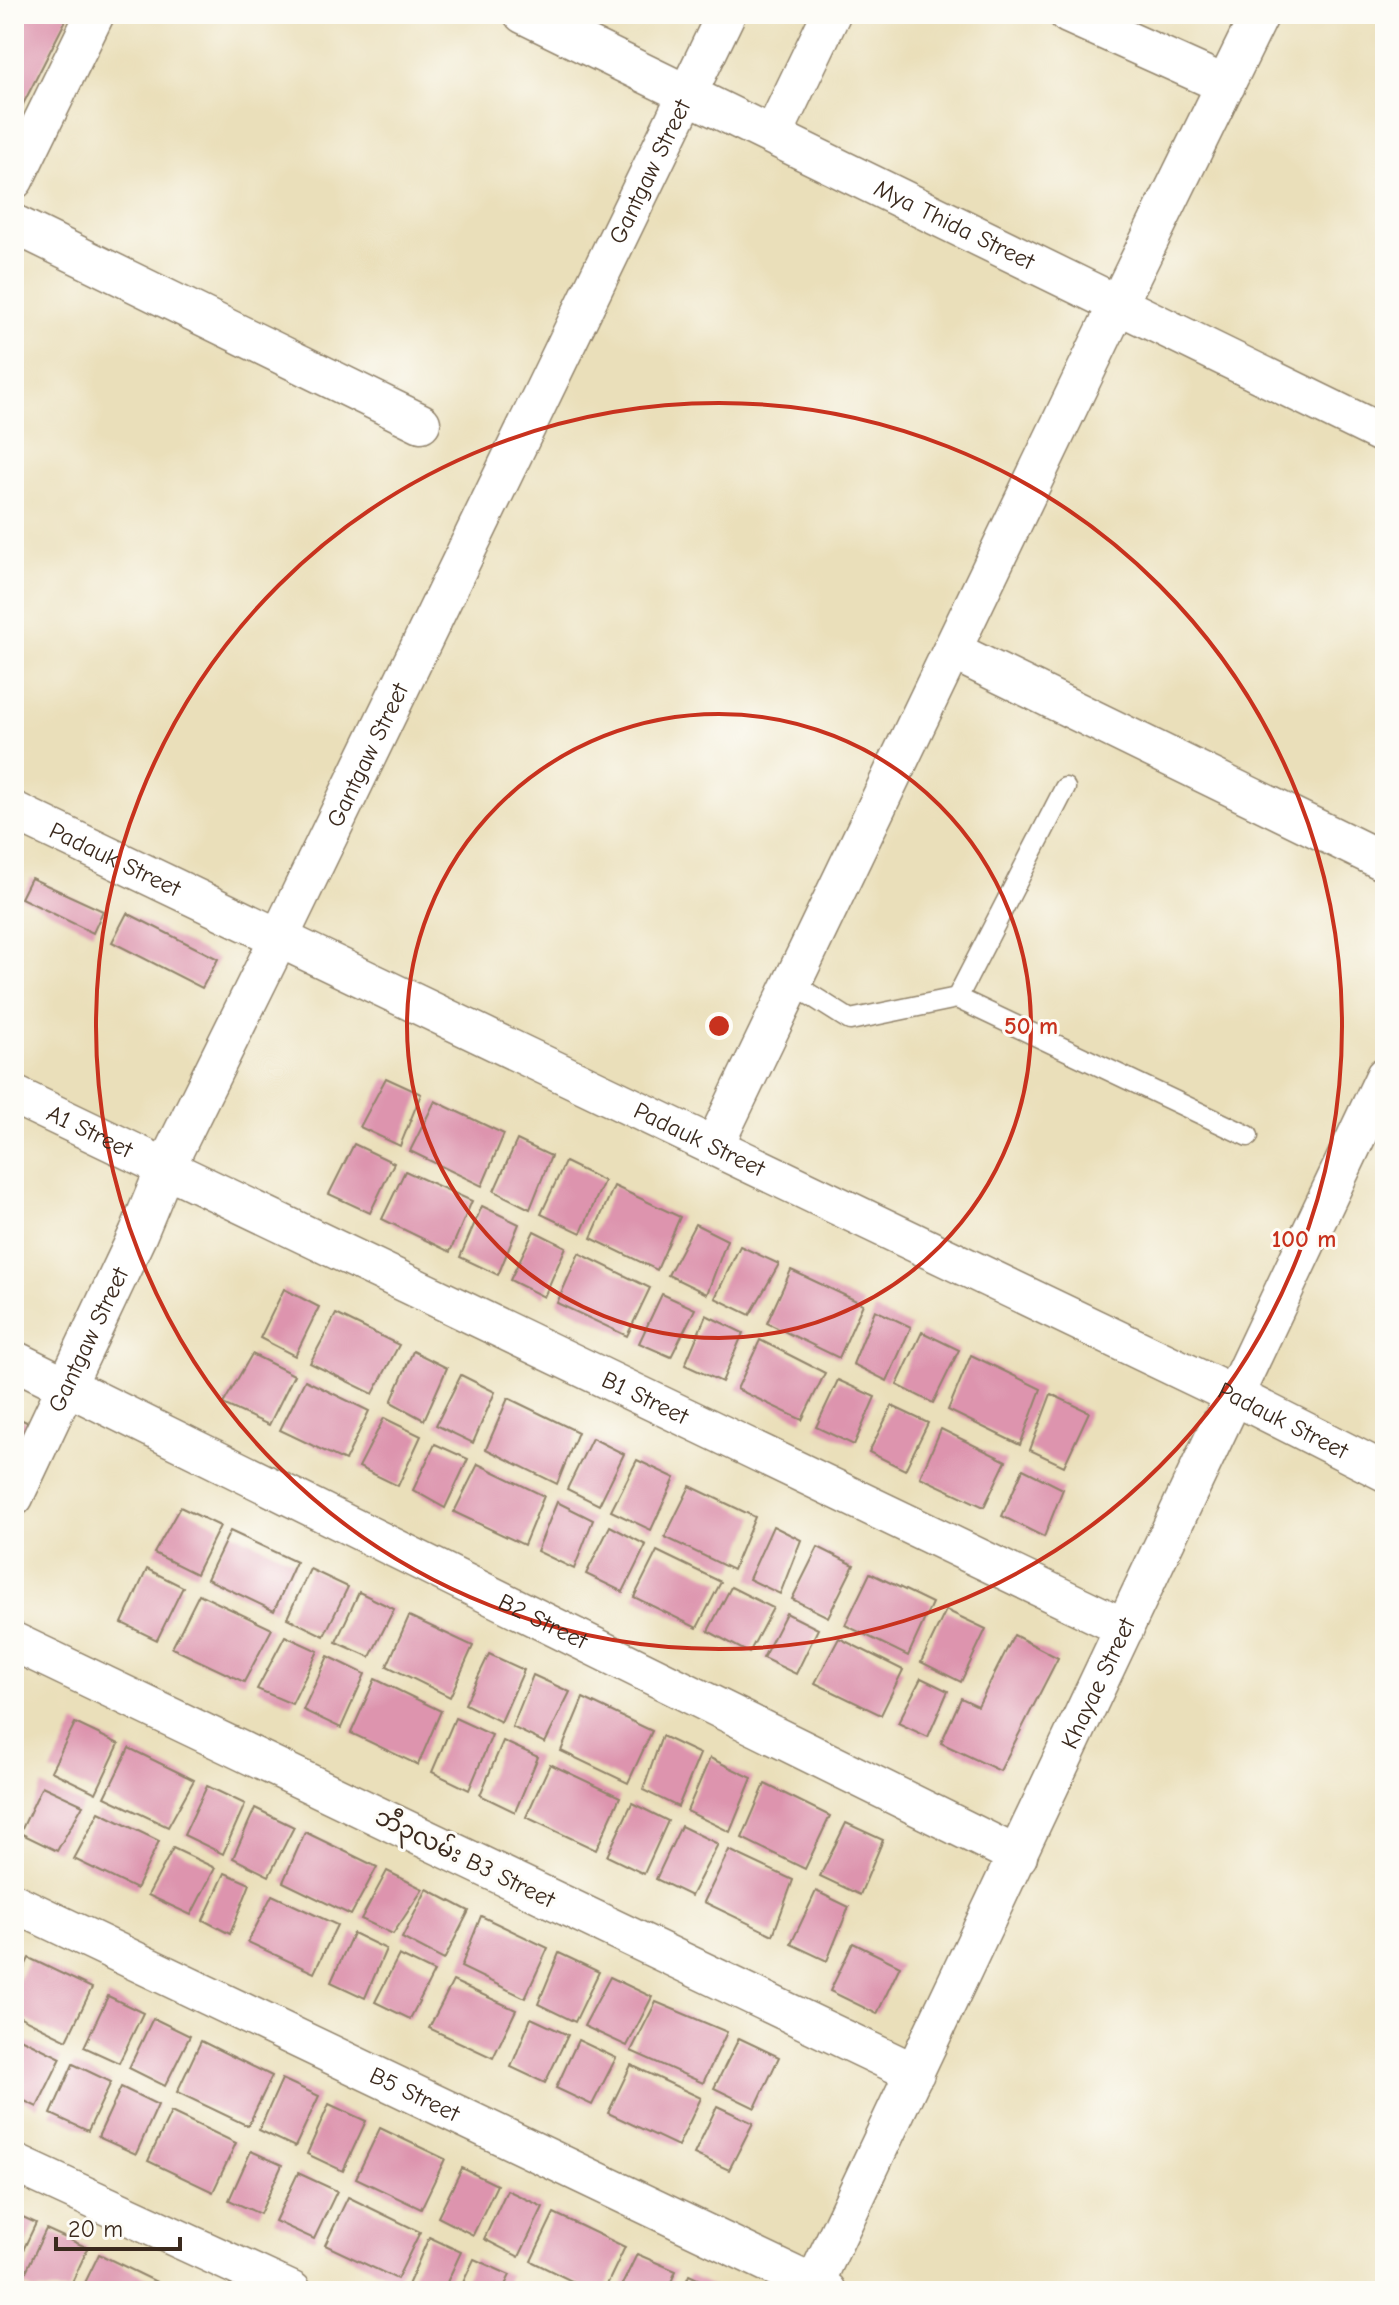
<svg xmlns="http://www.w3.org/2000/svg" width="1399" height="2305" viewBox="0 0 1399 2305" font-family="'Comic Neue','Noto Sans Myanmar',sans-serif">
<style>
.building{fill:#dd94ae}
.lines{fill:none;stroke-linecap:round;stroke-linejoin:round}
.service-casing{stroke:#92846c;stroke-width:23}
.minor-casing{stroke:#92846c;stroke-width:41}
.service{stroke:#fff;stroke-width:20}
.minor{stroke:#fff;stroke-width:38}
.ring{fill:none;stroke:#c8321e;stroke-width:4}
.labels{text-anchor:middle;stroke-width:6;stroke-linejoin:round;paint-order:stroke}
.street-label{font-size:24px;fill:#3b2a1e;stroke:#fdfcf7}
.centre{fill:#c8321e;stroke:#fdfcf7;stroke-width:4}
.ring-label{font-size:24px;text-anchor:middle;font-weight:bold;fill:#c8321e;stroke:#fdfcf7;stroke-width:6;stroke-linejoin:round;paint-order:stroke}
</style>
<rect width="100%" height="100%" fill="#fdfcf7"/>
<filter id="ink" filterUnits="userSpaceOnUse"><feTurbulence type="fractalNoise" baseFrequency=".0125" numOctaves="2"/><feDisplacementMap in="SourceGraphic" scale="16" xChannelSelector="R" yChannelSelector="G"/><feConvolveMatrix kernelMatrix="1 2 1 2 8 2 1 2 1" color-interpolation-filters="sRGB"/></filter>
<filter id="wash" filterUnits="userSpaceOnUse"><feTurbulence type="fractalNoise" baseFrequency=".006" numOctaves="4" result="noise"/><feDisplacementMap in="SourceGraphic" scale="32" xChannelSelector="R" yChannelSelector="G"/><feGaussianBlur stdDeviation="1.8" result="paint"/><feColorMatrix in="noise" values="0 0 0 0 0 0 0 0 0 0 0 0 0 0 0 0 0 1.4 0 .05"/><feComposite in="paint" operator="in"/></filter>
<g filter="url(#wash)">
<rect width="100%" height="100%" fill="#eadfba"/>
<g id="blocks">
<g class="building">
<path d="M14,14H69L14,122Z"/>
<path d="M31,878L103,911L93,933L21,898Z"/>
<path d="M127,913L218,959L202,988L112,942Z"/>
<path d="M386,1078L421,1094L400,1146L360,1127Z"/>
<path d="M435,1101L504,1134L482,1186L410,1151Z"/>
<path d="M517,1140L551,1156L530,1209L494,1191Z"/>
<path d="M354,1144L394,1163L370,1213L329,1194Z"/>
<path d="M565,1162L604,1181L581,1233L541,1214Z"/>
<path d="M405,1171L472,1201L450,1252L382,1219Z"/>
<path d="M614,1186L680,1217L657,1270L591,1238Z"/>
<path d="M482,1206L519,1224L498,1275L460,1257Z"/>
<path d="M695,1224L727,1240L707,1294L668,1275Z"/>
<path d="M534,1231L566,1247L544,1297L510,1280Z"/>
<path d="M740,1246L779,1264L750,1315L715,1298Z"/>
<path d="M579,1253L650,1288L627,1336L557,1303Z"/>
<path d="M791,1270L863,1304L839,1358L767,1323Z"/>
<path d="M284,1289L319,1307L295,1356L260,1338Z"/>
<path d="M662,1294L695,1309L671,1357L639,1343Z"/>
<path d="M875,1310L911,1327L887,1381L853,1364Z"/>
<path d="M336,1314L399,1345L373,1394L310,1363Z"/>
<path d="M706,1315L743,1333L722,1382L685,1365Z"/>
<path d="M922,1332L959,1350L933,1403L897,1385Z"/>
<path d="M760,1340L825,1373L802,1420L737,1389Z"/>
<path d="M413,1351L447,1368L424,1420L391,1402Z"/>
<path d="M252,1354L294,1375L269,1425L223,1404Z"/>
<path d="M971,1355L1041,1389L1020,1445L948,1410Z"/>
<path d="M461,1375L495,1392L473,1443L436,1425Z"/>
<path d="M305,1380L369,1411L345,1461L280,1430Z"/>
<path d="M838,1380L875,1397L854,1445L816,1427Z"/>
<path d="M1051,1394L1089,1412L1064,1466L1030,1450Z"/>
<path d="M508,1398L578,1432L557,1484L486,1449Z"/>
<path d="M892,1406L928,1423L905,1470L869,1452Z"/>
<path d="M14,1416L33,1425L14,1468Z"/>
<path d="M384,1418L421,1436L398,1486L359,1467Z"/>
<path d="M941,1429L1006,1461L984,1507L920,1477Z"/>
<path d="M592,1438L624,1454L599,1505L567,1489Z"/>
<path d="M435,1444L468,1459L445,1508L413,1490Z"/>
<path d="M637,1460L675,1478L651,1530L611,1511Z"/>
<path d="M478,1464L544,1496L524,1545L454,1512Z"/>
<path d="M1023,1469L1063,1489L1044,1537L1002,1516Z"/>
<path d="M690,1486L755,1517L733,1570L665,1537Z"/>
<path d="M557,1502L593,1520L574,1569L537,1551Z"/>
<path d="M180,1507L220,1526L196,1574L154,1553Z"/>
<path d="M610,1526L646,1545L623,1592L586,1574Z"/>
<path d="M773,1526L801,1540L780,1594L749,1579Z"/>
<path d="M230,1531L296,1562L274,1611L207,1579Z"/>
<path d="M818,1547L854,1565L828,1617L792,1599Z"/>
<path d="M657,1551L721,1582L697,1628L634,1597Z"/>
<path d="M147,1569L183,1587L157,1640L122,1623Z"/>
<path d="M310,1569L348,1587L324,1636L287,1618Z"/>
<path d="M870,1573L932,1603L908,1656L845,1625Z"/>
<path d="M731,1587L773,1608L749,1653L708,1631Z"/>
<path d="M359,1592L394,1609L370,1657L336,1642Z"/>
<path d="M199,1594L272,1629L244,1682L172,1648Z"/>
<path d="M946,1610L986,1629L961,1682L921,1662Z"/>
<path d="M786,1613L818,1629L796,1674L763,1658Z"/>
<path d="M409,1616L473,1646L450,1697L387,1666Z"/>
<path d="M1014,1635L1058,1658L1000,1771L941,1743L961,1698L978,1706Z"/>
<path d="M285,1636L318,1651L292,1704L257,1689Z"/>
<path d="M839,1638L903,1670L881,1715L815,1683Z"/>
<path d="M489,1654L524,1670L501,1722L465,1704Z"/>
<path d="M328,1656L365,1674L341,1728L303,1710Z"/>
<path d="M533,1675L570,1692L545,1743L512,1727Z"/>
<path d="M921,1678L948,1691L928,1737L898,1723Z"/>
<path d="M375,1679L441,1711L418,1765L351,1733Z"/>
<path d="M583,1698L652,1731L628,1783L561,1751Z"/>
<path d="M455,1718L492,1735L469,1790L432,1772Z"/>
<path d="M75,1723L119,1744L96,1793L51,1771Z"/>
<path d="M662,1736L700,1754L678,1807L643,1790Z"/>
<path d="M503,1741L538,1757L515,1812L480,1795Z"/>
<path d="M129,1748L194,1780L168,1827L105,1797Z"/>
<path d="M710,1758L752,1778L730,1832L687,1811Z"/>
<path d="M550,1764L620,1797L596,1850L526,1817Z"/>
<path d="M765,1784L830,1816L805,1869L742,1838Z"/>
<path d="M42,1786L83,1805L57,1851L20,1833Z"/>
<path d="M207,1786L245,1804L223,1854L184,1835Z"/>
<path d="M632,1803L668,1821L644,1874L607,1856Z"/>
<path d="M255,1808L294,1827L269,1876L233,1858Z"/>
<path d="M99,1812L159,1841L136,1889L74,1859Z"/>
<path d="M846,1823L883,1840L860,1895L820,1876Z"/>
<path d="M681,1826L718,1844L691,1896L656,1879Z"/>
<path d="M305,1832L377,1867L351,1915L283,1882Z"/>
<path d="M173,1848L215,1868L191,1915L148,1895Z"/>
<path d="M729,1850L793,1880L773,1935L704,1902Z"/>
<path d="M387,1871L423,1889L393,1934L361,1919Z"/>
<path d="M225,1873L250,1884L230,1934L203,1920Z"/>
<path d="M427,1889L469,1911L444,1960L402,1938Z"/>
<path d="M816,1891L849,1907L827,1961L791,1944Z"/>
<path d="M272,1895L337,1925L314,1973L248,1942Z"/>
<path d="M481,1916L548,1948L525,1998L461,1967Z"/>
<path d="M353,1933L386,1949L365,1998L331,1982Z"/>
<path d="M853,1943L900,1966L877,2014L830,1991Z"/>
<path d="M559,1953L599,1972L575,2022L538,2004Z"/>
<path d="M399,1955L434,1972L410,2019L375,2002Z"/>
<path d="M29,1958L92,1988L67,2040L14,2014V1989Z"/>
<path d="M610,1977L652,1997L627,2046L584,2026Z"/>
<path d="M453,1981L516,2010L493,2058L429,2028Z"/>
<path d="M108,1996L143,2013L119,2063L84,2047Z"/>
<path d="M656,2002L727,2032L703,2083L631,2051Z"/>
<path d="M153,2018L190,2036L165,2086L129,2068Z"/>
<path d="M531,2018L568,2035L545,2083L511,2067Z"/>
<path d="M14,2035L61,2058L37,2107L14,2096Z"/>
<path d="M739,2038L779,2057L755,2108L714,2088Z"/>
<path d="M578,2040L616,2058L592,2105L556,2088Z"/>
<path d="M201,2041L272,2076L248,2126L177,2092Z"/>
<path d="M73,2064L111,2082L88,2131L51,2114Z"/>
<path d="M631,2065L701,2098L678,2146L608,2113Z"/>
<path d="M282,2079L319,2096L295,2147L259,2130Z"/>
<path d="M121,2087L158,2105L136,2154L98,2137Z"/>
<path d="M329,2104L366,2121L343,2171L307,2154Z"/>
<path d="M717,2106L753,2123L729,2170L694,2154Z"/>
<path d="M171,2112L236,2143L213,2192L148,2161Z"/>
<path d="M380,2128L445,2159L421,2209L356,2178Z"/>
<path d="M251,2151L282,2165L260,2214L229,2200Z"/>
<path d="M462,2168L497,2185L473,2235L438,2217Z"/>
<path d="M298,2173L337,2191L314,2239L275,2221Z"/>
<path d="M507,2190L543,2207L519,2257L484,2239Z"/>
<path d="M348,2197L420,2232L397,2279L325,2245Z"/>
<path d="M14,2213L36,2223L14,2269Z"/>
<path d="M554,2213L625,2247L604,2291H592L531,2261Z"/>
<path d="M46,2229L88,2248L68,2291H35L20,2284Z"/>
<path d="M429,2237L461,2252L443,2291H421L408,2285Z"/>
<path d="M99,2254L165,2286L163,2291H81Z"/>
<path d="M637,2254L676,2271L667,2291H619Z"/>
<path d="M474,2259L510,2275L502,2291H459Z"/>
<path d="M689,2275L723,2291H682Z"/>
<path d="M525,2283L543,2291H521Z"/>
</g>
</g>
</g>
<g filter="url(#ink)">
<use href="#blocks" fill-opacity="0" stroke="#92846c" stroke-width="2"/>
<g class="lines">
<defs>
<g id="service">
<path d="M1065,788L957,998L1248,1136"/>
<path d="M793,984L850,1020L957,998"/>
</g>
<g id="minor">
<path id="s1" d="M523,14L1385,435"/>
<path d="M1068,14L1226,85"/>
<path d="M773,135L831,14"/>
<path d="M14,180L95,14"/>
<path d="M14,224L421,423"/>
<path d="M953,651L1385,862"/>
<path id="s2" d="M14,811L1235,1396L1385,1472"/>
<path id="s3" d="M14,1095L1125,1628"/>
<path d="M714,1146L1117,306L1260,14"/>
<path id="s4" d="M14,1360L1018,1856"/>
<path id="s5" d="M14,1497L138,1234L165,1169L279,938L726,14"/>
<path d="M14,1642L915,2073"/>
<path id="s6" d="M14,1903L827,2291"/>
<path d="M14,2163L292,2291"/>
<path id="s7" d="M811,2291L1385,1076"/>
</g>
</defs>
<use href="#service" class="service-casing"/>
<use href="#minor" class="minor-casing"/>
<use href="#service" class="service"/>
<use href="#minor" class="minor"/>
</g>
</g>
<g class="ring">
<circle cx="719" cy="1026" r="312"/>
<circle cx="719" cy="1026" r="623"/>
</g>
<g class="labels">
<g class="street-label">
<text dy="8" stroke="none"><textPath href="#s5" startOffset="1470">Gantgaw Street</textPath></text>
<text dy="8" stroke="none"><textPath href="#s1" startOffset="480">Mya Thida Street</textPath></text>
<text dy="8" stroke="none"><textPath href="#s5" startOffset="822">Gantgaw Street</textPath></text>
<text dy="8" stroke="none"><textPath href="#s2" startOffset="112">Padauk Street</textPath></text>
<text dy="8" stroke="none"><textPath href="#s3" startOffset="84">A1 Street</textPath></text>
<text dy="8" stroke="none"><textPath href="#s2" startOffset="760">Padauk Street</textPath></text>
<text dy="8" stroke="none"><textPath href="#s5" startOffset="174">Gantgaw Street</textPath></text>
<text dy="8" stroke="none"><textPath href="#s3" startOffset="700">B1 Street</textPath></text>
<text dy="8" stroke="none"><textPath href="#s2" startOffset="1408">Padauk Street</textPath></text>
<text dy="8" stroke="none"><textPath href="#s4" startOffset="590">B2 Street</textPath></text>
<text dy="8" stroke="none"><textPath href="#s7" startOffset="672">Khayae Street</textPath></text>
<text transform="translate(465 1858) rotate(26)" y="8">ဘီ၃လမ်း B3 Street</text>
<text dy="8" stroke="none"><textPath href="#s6" startOffset="444">B5 Street</textPath></text>
</g>
</g>
<circle cx="719" cy="1026" r="12" class="centre"/>
<g class="ring-label">
<text x="1031" y="1034">50 m</text>
<text x="1304" y="1247">100 m</text>
</g>
<rect width="1399" height="2305" fill="none" stroke="#fdfcf7" stroke-width="48"/>
<path d="M56 2237v12h124v-12" fill="none" stroke="#3b2a1e" stroke-width="4"/>
<text x="68" y="2237" font-size="24" fill="#3b2a1e" stroke="#fdfcf7" stroke-width="6" paint-order="stroke">20 m</text>
</svg>
